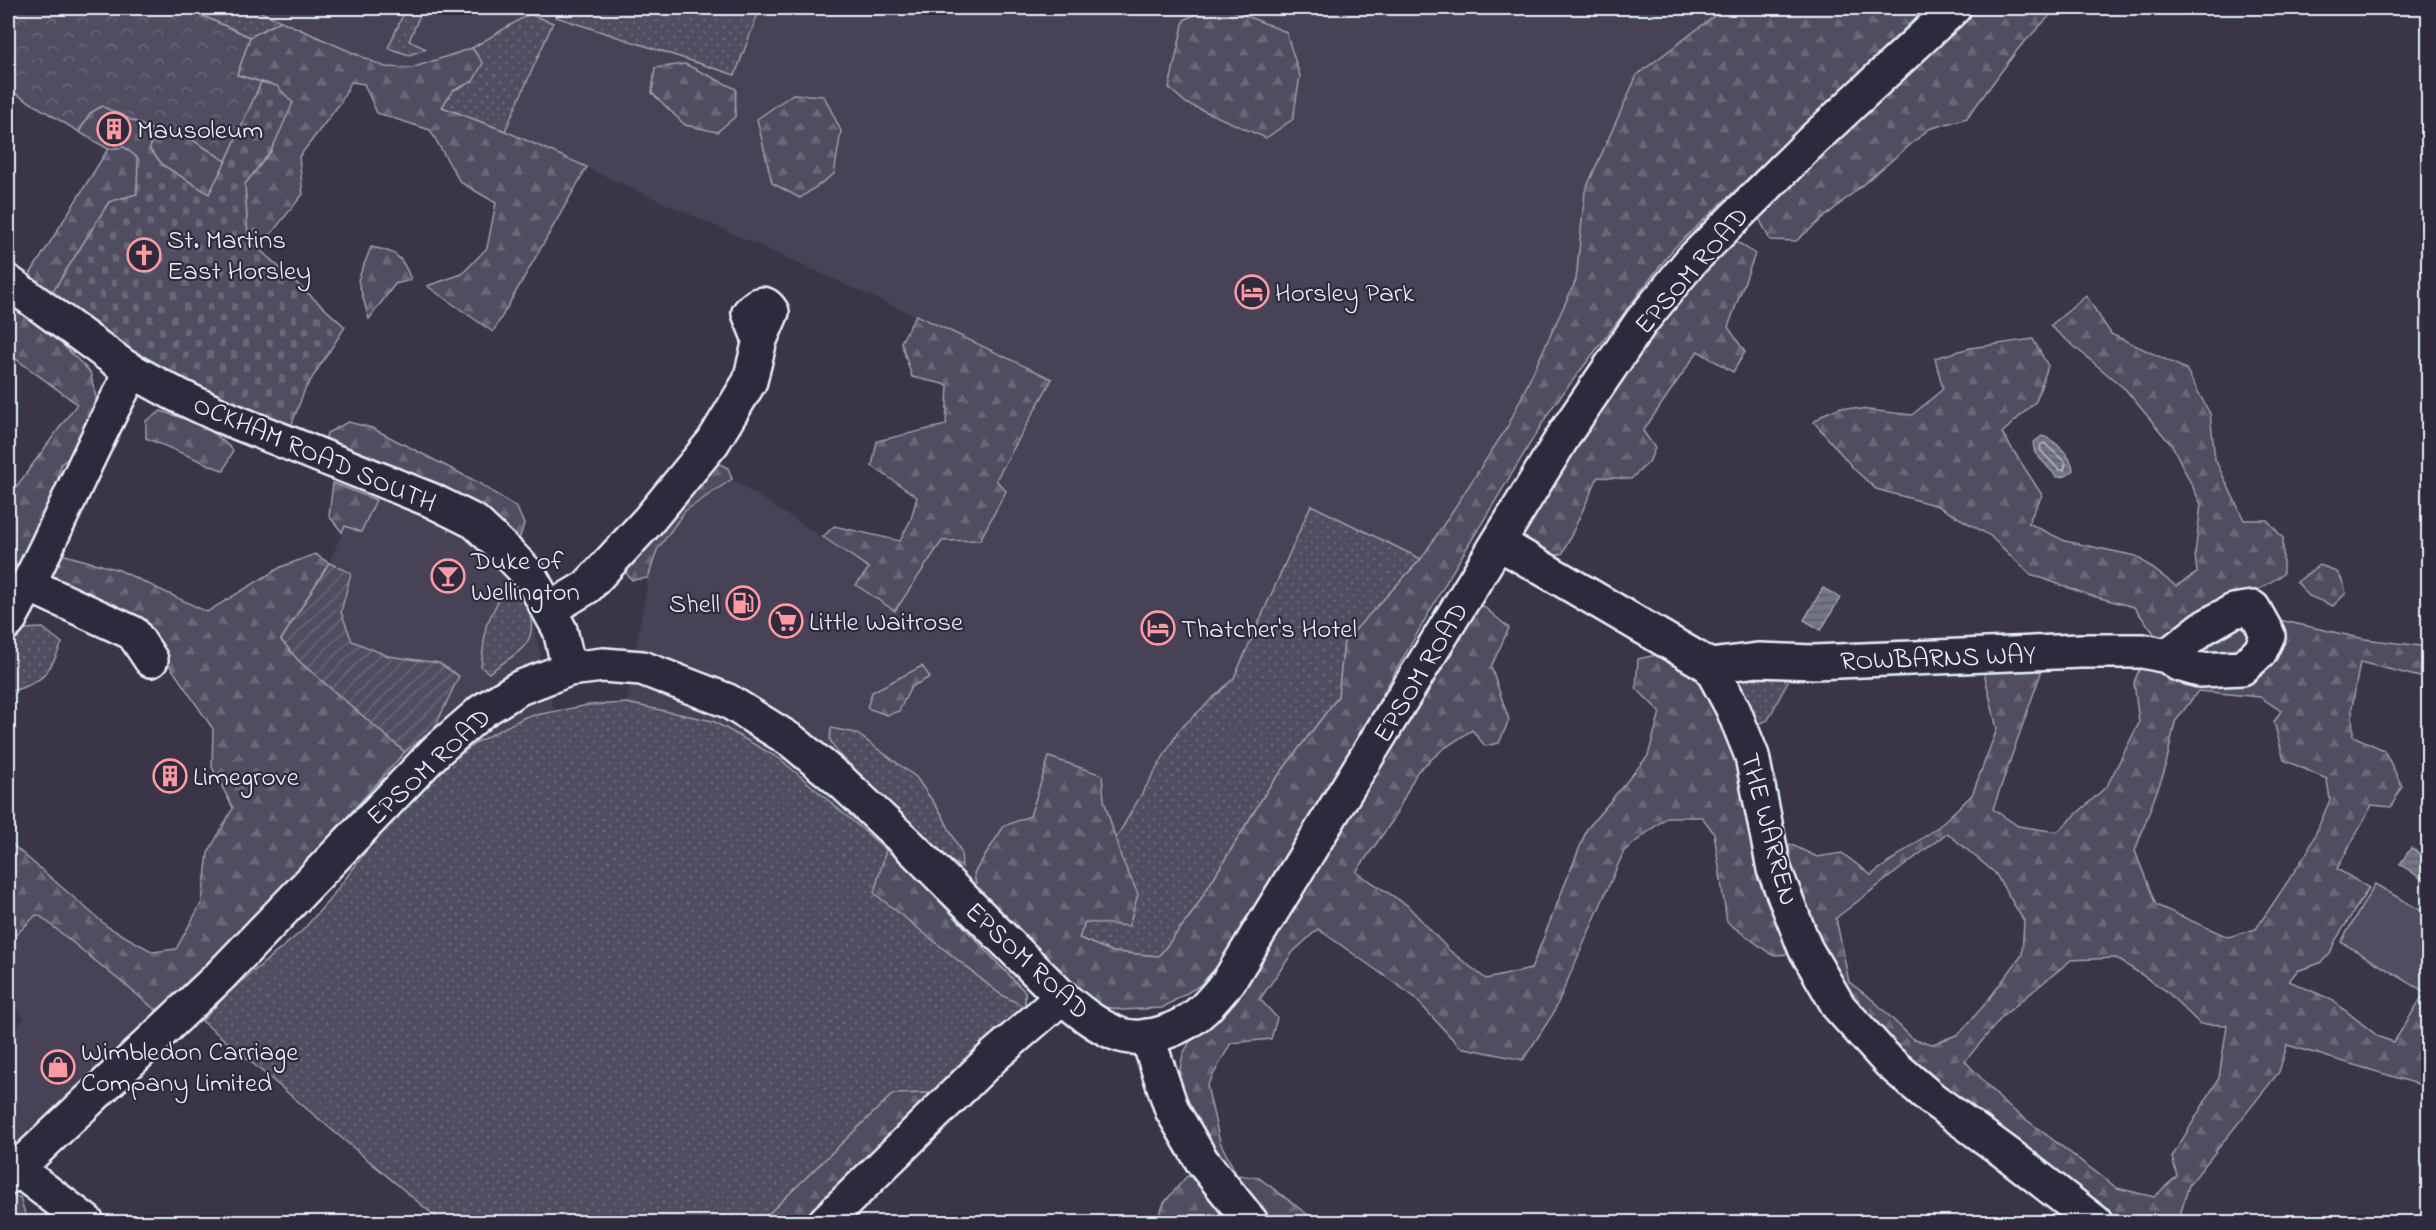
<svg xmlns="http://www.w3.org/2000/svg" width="2436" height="1230" viewBox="0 0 2436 1230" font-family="'Indie Flower',sans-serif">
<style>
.built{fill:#464354}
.grass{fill:url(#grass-dots);stroke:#9ca0ac;stroke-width:1.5}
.forest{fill:url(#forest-firs);stroke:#9ca0ac;stroke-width:1.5;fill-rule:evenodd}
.cemetery{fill:url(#cemetery-stones);stroke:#9ca0ac;stroke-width:1.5}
.park{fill:url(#park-crowns);stroke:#9ca0ac;stroke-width:1.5}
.garden{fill:url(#garden-furrows);stroke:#9ca0ac;stroke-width:1.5}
.pitch{fill:#504e5f;stroke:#9ca0ac;stroke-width:1.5}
.water{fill:url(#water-rules);stroke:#a2a6b1;stroke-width:1.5}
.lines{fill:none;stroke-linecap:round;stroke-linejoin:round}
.shore{stroke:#b9bfc9;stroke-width:1.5}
.minor-casing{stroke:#e8f1f8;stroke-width:38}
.major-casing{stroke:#e8f1f8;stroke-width:38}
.minor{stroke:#2f2a3d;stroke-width:33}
.major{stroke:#2f2a3d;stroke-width:33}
.labels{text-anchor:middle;stroke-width:4.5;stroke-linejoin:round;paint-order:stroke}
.poi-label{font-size:27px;fill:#e8f1f8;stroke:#2f2a3d;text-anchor:start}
.street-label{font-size:27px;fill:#e8f1f8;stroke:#2f2a3d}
</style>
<defs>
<pattern id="grass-dots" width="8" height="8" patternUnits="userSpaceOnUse" patternTransform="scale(1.5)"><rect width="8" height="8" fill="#504e5f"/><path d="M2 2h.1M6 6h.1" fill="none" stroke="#696877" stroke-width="1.8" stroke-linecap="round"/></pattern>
<pattern id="forest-firs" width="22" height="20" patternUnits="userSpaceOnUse" patternTransform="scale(1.5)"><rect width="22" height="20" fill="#504e5f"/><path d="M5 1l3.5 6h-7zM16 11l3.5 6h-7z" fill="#696877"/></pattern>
<pattern id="cemetery-stones" width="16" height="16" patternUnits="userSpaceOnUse" patternTransform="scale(1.5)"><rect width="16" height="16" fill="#504e5f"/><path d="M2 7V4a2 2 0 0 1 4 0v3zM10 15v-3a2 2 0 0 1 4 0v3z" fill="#696877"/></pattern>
<pattern id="park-crowns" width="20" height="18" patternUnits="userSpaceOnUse" patternTransform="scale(1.5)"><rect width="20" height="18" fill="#504e5f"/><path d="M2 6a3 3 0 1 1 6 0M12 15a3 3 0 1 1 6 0" fill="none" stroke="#696877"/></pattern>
<pattern id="garden-furrows" width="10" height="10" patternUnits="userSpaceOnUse" patternTransform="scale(1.5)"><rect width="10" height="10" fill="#504e5f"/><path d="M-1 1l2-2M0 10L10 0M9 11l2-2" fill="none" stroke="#696877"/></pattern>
<pattern id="water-rules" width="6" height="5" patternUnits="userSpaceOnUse" patternTransform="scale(1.5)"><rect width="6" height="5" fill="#737482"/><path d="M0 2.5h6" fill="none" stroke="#5f6069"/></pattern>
</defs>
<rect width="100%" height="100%" fill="#3a3648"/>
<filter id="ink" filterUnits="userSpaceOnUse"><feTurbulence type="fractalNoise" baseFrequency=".0167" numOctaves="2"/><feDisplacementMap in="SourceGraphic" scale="12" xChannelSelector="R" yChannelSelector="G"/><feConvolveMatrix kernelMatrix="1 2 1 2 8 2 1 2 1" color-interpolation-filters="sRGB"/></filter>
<g filter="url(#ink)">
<g class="built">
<path d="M185,8H1926L1793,136L1673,249L1551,409L1451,574L1341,767L1199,986L1162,1008L1123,1010L1047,970L1025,992L911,871L780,759L713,721L627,703L648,578L657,550L685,511L732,479L869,568L895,610L976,493L1035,370L505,131L402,91L351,82Z"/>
<path d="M380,491L440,513L516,579L532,618L554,712L525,717L477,741L434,775L299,661L281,640L329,563L345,526L370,516Z"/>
<path d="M36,914L156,1010L158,1019L8,1162V1037L25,1018L8,1001V944Z"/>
</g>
<g class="grass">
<path d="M185,8H252L281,21L250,37Z"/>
<path d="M406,8H423L409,41L426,49L409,55L388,48Z"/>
<path d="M560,8H760L735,75L556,17Z"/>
<path d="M529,14L553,23L505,131L442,107L452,91L473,81L482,64L472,48Z"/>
<path d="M1311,505L1421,559L1344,642L1338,697L1268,789L1193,912L1159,956L1113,952L1079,938L1084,922L1121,857L1116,838L1179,730L1234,678Z"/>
<path d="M511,574C519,582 522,593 526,604C543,644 518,651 489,673L481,667L486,626Z"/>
<path d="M43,628L62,643C48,675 43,683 8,692V648L23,629Z"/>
<path d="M1787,673L1789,679L1768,720L1758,724L1747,719L1733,679Z"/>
<path d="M627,703L713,721L780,759L911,871L1025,992V1007L931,1093L893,1094L760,1222H442L202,1021L230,991L302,931L330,899L386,825L434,775L477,742L525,717L589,705Z"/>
<path d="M831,728L856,733L916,777L941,813L961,852L962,867L952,862L838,753L830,740Z"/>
</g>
<g class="forest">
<path d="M1206,8H1227L1286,32L1300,76L1293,119L1266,138L1186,103L1169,88L1184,20Z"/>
<path d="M1725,8H1926L1793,136L1673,249L1551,409L1451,574L1341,767L1230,952L1199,986L1162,1008L1123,1010L1084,1004L977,893L974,873L1004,826L1030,816L1049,757L1102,775L1104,800L1121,857L1138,894L1129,926L1085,922L1079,938L1113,952L1159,956L1193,912L1268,789L1338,697L1344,642L1421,559L1508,426L1576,280L1585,191L1637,75Z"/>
<path d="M1969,8H2057L2018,49L1967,118L1929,129L1796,241L1770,240L1757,214Z"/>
<path d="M281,21L385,67L412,68L472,48L483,63L473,81L452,91L442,107L505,131L587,167L493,332L427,286L462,274L487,248L496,203L460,182L430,130L377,113L364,84L351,82L341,102L299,157L303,194L259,249L248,239L245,184L271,151L277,86L237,75L250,37Z"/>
<path d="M685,64L736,89L735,117L717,132L685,125L652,93L655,68Z"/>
<path d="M793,94L824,96L841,131L834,174L800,198L772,183L757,119Z"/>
<path d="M153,130L188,137L226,161L209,194L164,166L150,150Z"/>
<path d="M124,147L138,158L137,194L109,202L54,290L39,289L29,276L108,149Z"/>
<path d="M1728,239L1742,245L1755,254L1728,327L1745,352L1733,372L1698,351L1643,431L1655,448L1649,462L1631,479L1598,477L1563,553L1551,558L1520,542L1515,532L1578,427Z"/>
<path d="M371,247C395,251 402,255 411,280L395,284L369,319L358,280Z"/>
<path d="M2086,296L2111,334L2186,369L2210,414L2215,459L2244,520H2267L2283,538V574C2244,600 2204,625 2159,640L2134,607L2089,595L2030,574L1989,535L1938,506L1876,489L1854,469L1814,422L1824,414L1841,407L1912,415L1943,389L1935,358L1970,348L2033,339L2048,366L2036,401L2002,433L2042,495L2028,523L2065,541L2136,556L2176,586L2197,573L2195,554L2201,504L2173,447L2126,390L2050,326Z"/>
<path d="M8,303L63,345L90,372L98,405L80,449L61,464L52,511L28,563L8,566V498L77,404L8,353Z"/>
<path d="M916,315L1052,379L996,480L1006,491L980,540L942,541L895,611L856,585L869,568L823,537L834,526L900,541L911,519L917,497L872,466L877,441L946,425L948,385L912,377L901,342Z"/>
<path d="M161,411L206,426L233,450L224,471L146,438V421Z"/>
<path d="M348,422L372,428L479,483L517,508L524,524L519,540L510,541L460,497L406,470L339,452L325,442L327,433Z"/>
<path d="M712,460L728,468L732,479L685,511L657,550L648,578L632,580L618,564Z"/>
<path d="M333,483L376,500L361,532L345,526L342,532L329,516Z"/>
<path d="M61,554L119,570L207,612L281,567L315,554L329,563L281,640L299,661L405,752L246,929L175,999L156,1010L40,916L36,915L16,935L8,928V841L108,927L153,952L176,949L202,902L208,853L233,808L212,767L213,729L168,663L42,611L41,584Z"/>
<path d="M2319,565C2338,570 2341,573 2346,593L2333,606L2309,596L2297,582Z"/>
<path d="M1483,606L1509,628L1491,667L1509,720L1499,743L1485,746L1472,730L1443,749L1417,772L1393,820L1356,872L1407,905L1449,950L1486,979L1531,969L1587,829L1648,756L1660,712L1636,688L1638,659L1665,653L1707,690L1728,727L1792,954L1772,955L1727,922L1714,833L1702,817H1667L1624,851L1553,1014L1523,1060L1460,1047L1413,996L1318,929L1293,952L1260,999L1277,1018L1271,1039L1231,1043L1207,1086L1220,1142L1237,1175L1259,1178L1307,1214L1313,1222H1258L1175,1095L1183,1054L1191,1040L1230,1000L1467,614Z"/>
<path d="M2284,621L2365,639L2428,647V679L2360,662L2352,707L2353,736L2384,750L2402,786L2391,807L2372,805L2337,869L2369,888L2335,941L2330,954L2320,963L2297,971L2289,981L2332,1000L2379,1037L2394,1042L2422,997L2428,1001V1087L2287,1045L2279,1072L2189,1185L2178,1222H2102L1913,1073L1837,988L1783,861L1790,844L1817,857L1842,853L1871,875L1939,826L1972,795L1997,729L1983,668L2044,664L1993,809L2018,826L2057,832L2107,786L2139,723L2134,682L2141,665L2247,624ZM2198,691L2260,697L2281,711L2274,722L2284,760L2327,779L2330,800L2308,851L2256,929L2228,937L2156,905L2135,851L2165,769L2175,722ZM1947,833L1995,873L2024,921L2022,955L1985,1004L1959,1034L1933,1044L1914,1040L1874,1001L1849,982L1836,918ZM2116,958L2165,990L2200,1024L2227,1025L2219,1078L2172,1157L2177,1176L2154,1197L2117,1188L2004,1103L1965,1061L2003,1016L2071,960Z"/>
<path d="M922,666L930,677L911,687L899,711L887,715L867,708L872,692Z"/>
<path d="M886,850L911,871L1025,992V1007L1000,994L874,893Z"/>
<path d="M931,1093L932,1111L821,1222H760L893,1094Z"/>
<path d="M1187,1176L1202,1179L1238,1222H1156L1164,1203Z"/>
<path d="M8,1197H20L26,1217L22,1222H8Z"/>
</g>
<path class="cemetery" d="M261,82L277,86L293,103L271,151L245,184L248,239L345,327L305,389L290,429L122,348L39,289L54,290L109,202L137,194L138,158L124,147L108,149L79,132L90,113L102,106L153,130L150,150L164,166L209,194L226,161Z"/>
<path class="park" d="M8,8H185L250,37L237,75L261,82L226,161L188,137L153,130L102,106L90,113L79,132L8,89Z"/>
<path class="garden" d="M329,563L351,573L341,612L352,641L388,656L439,663L459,676L434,729L405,752L299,661L281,640Z"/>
<path class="pitch" d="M2375,884L2428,915V994L2341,942Z"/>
<g class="water">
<path d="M2042,436C2055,440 2072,456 2073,470L2066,476L2057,477L2035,453L2033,443Z"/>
<path d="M1823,588L1840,598L1821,630L1804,620Z"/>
<path d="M2411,848L2428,859V883L2400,864Z"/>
</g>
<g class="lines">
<path class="shore" d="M2044,443L2066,463L2064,470H2059L2041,451L2040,446Z"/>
<defs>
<g id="minor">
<path d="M1499,543L1710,666L1733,709L1752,756L1774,869L1805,948L1839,1007L1889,1062L1931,1098L2009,1155L2095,1222"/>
<path d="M29,585L133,633L151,660"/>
<path d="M550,609L587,587L648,521L713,442L750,381L760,340L749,313C757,303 765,300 772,312L760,340"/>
<path d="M8,622C54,541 86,453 132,372"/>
<path d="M1710,666L1758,660L1814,662L2081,651H2143L2167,656L2203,628L2233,611L2253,608L2268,635L2260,652L2242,668L2199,670L2178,664L2167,656"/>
<path d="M1147,1036L1172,1110L1202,1161L1251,1222"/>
<path d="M17,1169L87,1222"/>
<path d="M825,1222L995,1055L1062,997"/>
</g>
<g id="major">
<path d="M8,282L125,367L173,393L221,416L431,500L475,522L509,554L530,576L560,630L569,669"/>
<path d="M8,1177L219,977L436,751L482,711L519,688L569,669L603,665L642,668L728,701L792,741L843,783L909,845L1062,997C1079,1011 1094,1024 1115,1033C1144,1045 1183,1029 1204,1009C1213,1000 1221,990 1229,981L1566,432L1641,322L1690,262L1812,141L1954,8"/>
</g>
</defs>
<use href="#minor" class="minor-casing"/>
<use href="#major" class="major-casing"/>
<use href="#minor" class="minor"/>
<use href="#major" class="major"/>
</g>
</g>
<defs>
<symbol id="building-ring" viewBox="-11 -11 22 22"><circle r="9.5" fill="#2f2a3d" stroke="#ff9aa2" stroke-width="1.5"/><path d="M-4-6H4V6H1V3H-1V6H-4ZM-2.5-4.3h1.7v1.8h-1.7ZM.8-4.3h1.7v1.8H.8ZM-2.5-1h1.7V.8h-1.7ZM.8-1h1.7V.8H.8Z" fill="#ff9aa2"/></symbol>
<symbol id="church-ring" viewBox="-11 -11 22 22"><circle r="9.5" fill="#2f2a3d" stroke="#ff9aa2" stroke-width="1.5"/><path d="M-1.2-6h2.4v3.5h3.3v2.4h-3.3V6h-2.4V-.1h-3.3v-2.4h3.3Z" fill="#ff9aa2"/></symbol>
<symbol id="hotel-ring" viewBox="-11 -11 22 22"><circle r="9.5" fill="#2f2a3d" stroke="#ff9aa2" stroke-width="1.5"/><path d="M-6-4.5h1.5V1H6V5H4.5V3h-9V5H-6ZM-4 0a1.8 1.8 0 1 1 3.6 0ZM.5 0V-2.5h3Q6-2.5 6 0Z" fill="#ff9aa2"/></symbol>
<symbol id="bar-ring" viewBox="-11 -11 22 22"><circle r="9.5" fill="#2f2a3d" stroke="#ff9aa2" stroke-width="1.5"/><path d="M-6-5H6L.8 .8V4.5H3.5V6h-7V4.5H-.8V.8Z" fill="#ff9aa2"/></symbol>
<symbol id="fuel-ring" viewBox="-11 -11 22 22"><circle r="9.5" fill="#2f2a3d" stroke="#ff9aa2" stroke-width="1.5"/><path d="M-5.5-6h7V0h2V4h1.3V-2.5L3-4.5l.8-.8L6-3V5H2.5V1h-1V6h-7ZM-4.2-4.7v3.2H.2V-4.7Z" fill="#ff9aa2"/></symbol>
<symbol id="supermarket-ring" viewBox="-11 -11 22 22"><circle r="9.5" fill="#2f2a3d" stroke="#ff9aa2" stroke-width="1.5"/><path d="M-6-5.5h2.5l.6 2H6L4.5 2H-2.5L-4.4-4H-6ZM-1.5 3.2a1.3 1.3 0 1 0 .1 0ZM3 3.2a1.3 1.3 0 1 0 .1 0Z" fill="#ff9aa2"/></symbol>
<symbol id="shop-ring" viewBox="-11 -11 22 22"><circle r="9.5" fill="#2f2a3d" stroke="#ff9aa2" stroke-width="1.5"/><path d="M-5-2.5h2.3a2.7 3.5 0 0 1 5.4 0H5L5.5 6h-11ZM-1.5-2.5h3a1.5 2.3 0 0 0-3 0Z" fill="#ff9aa2"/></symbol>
</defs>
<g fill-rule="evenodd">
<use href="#building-ring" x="95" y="110" width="38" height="38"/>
<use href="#church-ring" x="125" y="236" width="38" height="38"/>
<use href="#hotel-ring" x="1233" y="273" width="38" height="38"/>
<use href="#bar-ring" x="429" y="557" width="38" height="38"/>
<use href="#fuel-ring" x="724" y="584" width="38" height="38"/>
<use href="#supermarket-ring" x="767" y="602" width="38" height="38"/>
<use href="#hotel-ring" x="1139" y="609" width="38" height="38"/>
<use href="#building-ring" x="151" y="757" width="38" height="38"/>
<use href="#shop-ring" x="39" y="1048" width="38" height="38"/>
</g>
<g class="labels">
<g class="poi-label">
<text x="137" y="138">Mausoleum</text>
<text x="167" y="248">St. Martins<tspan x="167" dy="31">East Horsley</tspan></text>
<text x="1275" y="301">Horsley Park</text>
<text x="471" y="569">Duke of<tspan x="471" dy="31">Wellington</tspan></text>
<text x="720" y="612" text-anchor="end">Shell</text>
<text x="809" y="630">Little Waitrose</text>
<text x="1181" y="637">Thatcher's Hotel</text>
<text x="193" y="785">Limegrove</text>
<text x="81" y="1060">Wimbledon Carriage<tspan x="81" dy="31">Company Limited</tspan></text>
</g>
<g class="street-label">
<text transform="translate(1691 270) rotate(-49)" y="9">EPSOM ROAD</text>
<text transform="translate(315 453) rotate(23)" y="9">OCKHAM ROAD SOUTH</text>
<text transform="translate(1938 657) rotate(-2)" y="9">ROWBARNS WAY</text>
<text transform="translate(1420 672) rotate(-59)" y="9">EPSOM ROAD</text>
<text transform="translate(428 766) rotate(-43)" y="9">EPSOM ROAD</text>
<text transform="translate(1770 829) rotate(75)" y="9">THE WARREN</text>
<text transform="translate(1028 960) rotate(43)" y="9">EPSOM ROAD</text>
</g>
</g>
<rect width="2436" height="1230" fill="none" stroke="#2f2a3d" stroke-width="30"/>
<rect x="15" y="15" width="2406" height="1200" fill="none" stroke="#e8f1f8" stroke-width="2" filter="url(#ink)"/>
</svg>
